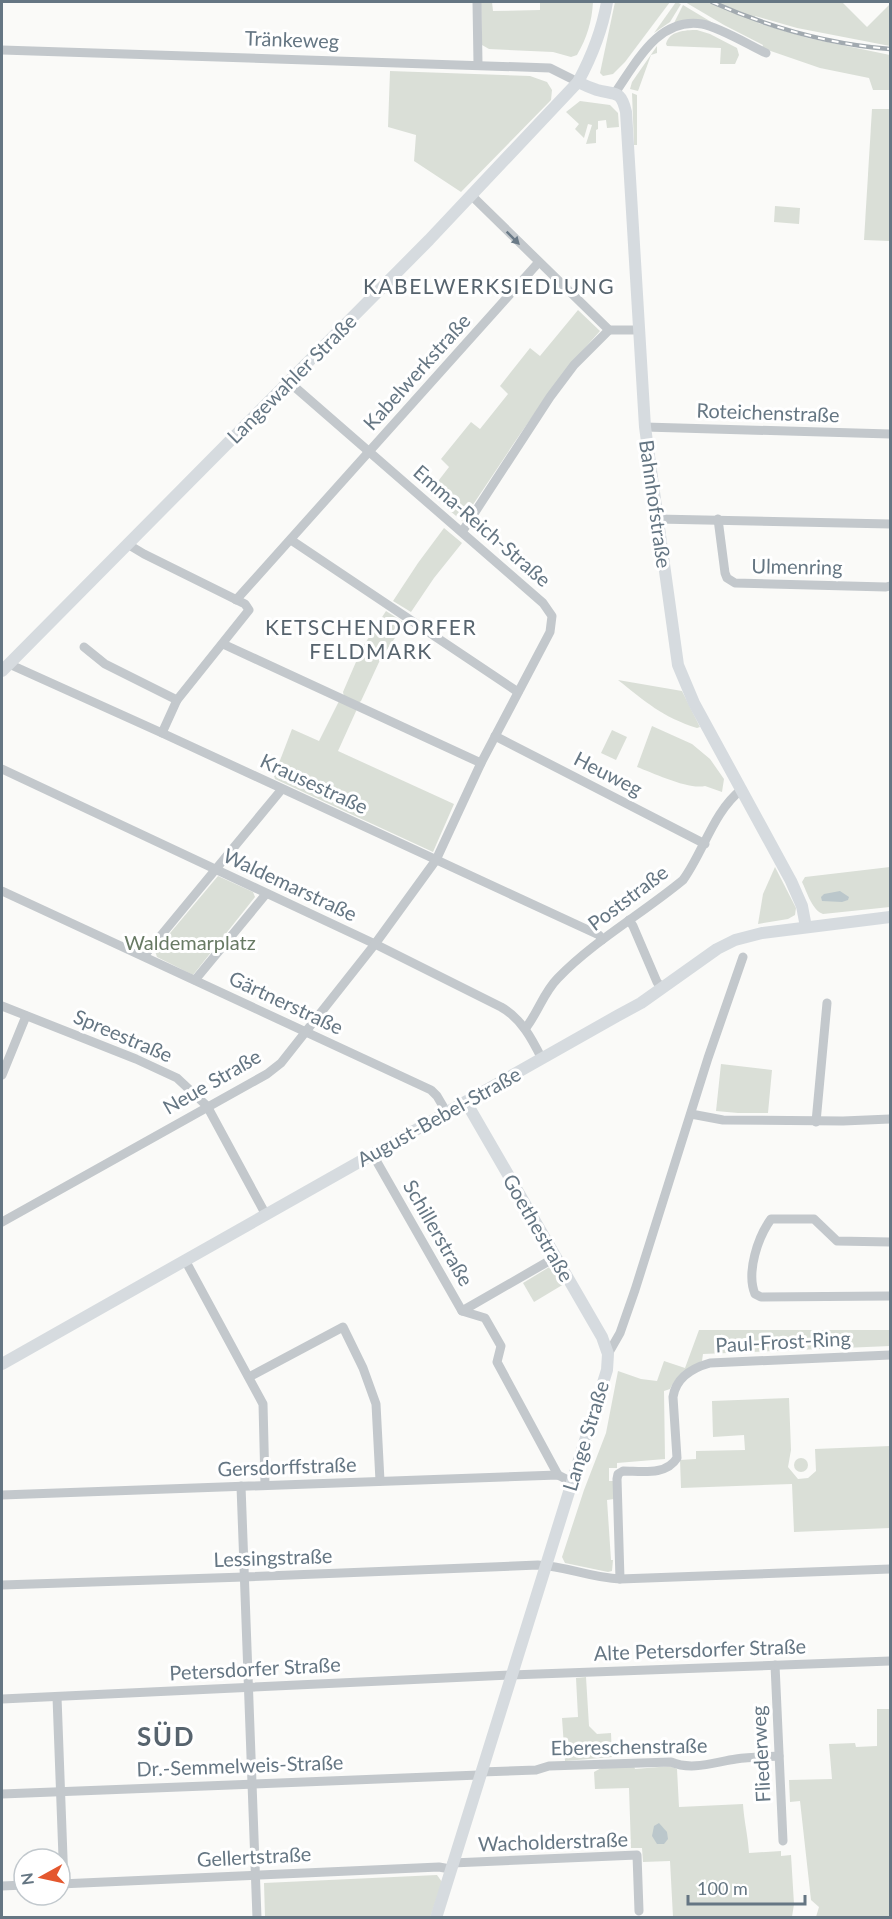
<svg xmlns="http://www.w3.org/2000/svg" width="892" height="1919" viewBox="0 0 892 1919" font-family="Lato,sans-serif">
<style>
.green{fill:#dadfd7}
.water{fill:#bbc7cb}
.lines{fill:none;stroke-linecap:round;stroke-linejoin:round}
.street{stroke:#c3c8cc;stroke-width:9}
.secondary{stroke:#d6dbdf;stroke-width:12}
.rail-casing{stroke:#a2aab0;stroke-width:4.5}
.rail{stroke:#fff;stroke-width:2;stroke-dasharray:7;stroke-linecap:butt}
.oneway{fill:#6a7a87}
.labels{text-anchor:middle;stroke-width:6;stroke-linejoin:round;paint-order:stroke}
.street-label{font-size:20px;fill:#657683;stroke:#fff}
.park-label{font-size:20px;fill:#687a64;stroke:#fff}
.neighbourhood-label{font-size:21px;letter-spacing:1.5px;fill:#57646e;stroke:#fff}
.district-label{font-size:26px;font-weight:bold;letter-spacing:1.5px;fill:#57646e;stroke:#fff}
</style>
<rect width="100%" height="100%" fill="#fafaf8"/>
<g class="green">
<path d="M481,2H492L493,11L540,10V2H593C592,21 587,38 577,55L571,57L553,52L489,49L482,45Z"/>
<path d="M615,2H670L625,62L613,74L603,76L600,73Z"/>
<path d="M676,2L681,4L670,22L654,33Z"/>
<path d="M685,2H842L867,27L890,4V46L797,28L755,16L758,23L808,38L890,55V90H873L869,78L820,68L762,48L763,45L724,25Z"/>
<path d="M683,5L713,23H674Z"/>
<path d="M697,30L710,34L737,48L739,55L735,64H720L721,48L667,46L666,44C669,31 685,30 697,30Z"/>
<path d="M657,46V53L651,55L638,91L630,89L632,82Z"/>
<path d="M390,71L530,76L547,82L552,90L551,100L461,192L414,161L416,135L388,127Z"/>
<path d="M632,93L637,95V145H634Z"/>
<path d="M580,101L610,105L618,113L619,127L607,128L606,120L598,121V129L596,130V143L586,144L592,125L588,124L584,138L575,129L579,124L566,112Z"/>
<path d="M872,109H890V241L864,240Z"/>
<path d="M775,206L800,208L799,224L774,222Z"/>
<path d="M578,310L600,331C547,389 506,456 462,521L429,493L449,467L441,459L471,422L480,429L508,394L500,386L530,348L540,356Z"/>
<path d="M444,528L462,543L434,578L411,612L393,601L418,563Z"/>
<path d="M386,611L405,623L380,660L361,701L358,703L344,697L343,692L362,648Z"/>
<path d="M618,680L682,691L700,727L697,728C662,717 646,702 618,680Z"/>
<path d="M339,701L357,709L338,751L454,804L433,852L275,779L274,776L292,729L319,741Z"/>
<path d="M652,726L692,744L710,759L724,779L722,792L705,786C689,790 653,773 637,767Z"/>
<path d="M612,730L627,737L616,760L601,753Z"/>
<path d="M775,867L796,908L795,915L788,919L758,924L763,894Z"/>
<path d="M890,867V907L823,914C812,910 807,892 802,882L805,877Z"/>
<path d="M218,876L253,892L255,897L193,975L157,957L155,951Z"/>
<path d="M721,1064L772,1070L768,1113H738L716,1111Z"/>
<path d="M551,1266L555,1268L564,1284L534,1302L523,1283Z"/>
<path d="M699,1330H890V1346L703,1354L702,1361C689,1368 677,1374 670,1389L664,1391L665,1459L617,1463V1468H609V1481H614V1499L607,1500L611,1560H613L612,1571L608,1572L565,1563L562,1557L584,1490L606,1433L618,1371L641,1379L657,1381L664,1361L685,1368Z"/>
<path d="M789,1398L791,1450L788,1467L798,1479L808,1478L816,1471L815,1449L890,1446V1535V1528L794,1532L792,1484L681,1488L680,1460L696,1459V1451L745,1450L744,1435L713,1437L712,1401Z"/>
<circle cx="801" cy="1465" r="7"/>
<path d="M586,1677L589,1726L597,1734L611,1733L612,1757L565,1761L562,1718L578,1717L576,1678Z"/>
<path d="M877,1709H890V1917H812H816L819,1907L811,1900L800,1801L790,1802L789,1780L832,1779L829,1744L855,1743L856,1747L877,1746Z"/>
<path d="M634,1766L635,1769L671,1766L677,1769L679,1807L743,1804C744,1821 748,1836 749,1853L781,1851V1856L791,1855L794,1904L792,1917H673L670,1861L643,1862L642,1848H631L629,1788L595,1789L594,1772L603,1767Z"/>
<path d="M437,1875L442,1882L430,1918L265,1917L264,1883Z"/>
</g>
<g class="water">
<path d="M840,891L849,897L848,900L842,902L822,901L821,897L824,894Z"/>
<path d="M659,1823L667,1832L668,1839L664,1844H657L652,1836L654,1826Z"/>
</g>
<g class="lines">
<g class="street">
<path d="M477,2L478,64"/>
<path d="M2,50L550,68L578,82"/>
<path d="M615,93C636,63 658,17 702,24C719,27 749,45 766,53"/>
<path d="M472,196L609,330H639"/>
<path d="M645,427L890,434"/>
<path d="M657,519L890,524"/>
<path d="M718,519L725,573L727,578L735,583L886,587L890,586"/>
<path d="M462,532L550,397L574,365L609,330"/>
<path d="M291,540L518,692"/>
<path d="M129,545L144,554L245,604L249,610L177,700L162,733"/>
<path d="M236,600L538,263"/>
<path d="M223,644L481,763"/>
<path d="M84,647L105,664L177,700"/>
<path d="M9,664L162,733L599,935L602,940"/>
<path d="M495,736L705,844"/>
<path d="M2,769L375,944L501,1007C521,1018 532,1039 542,1059"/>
<path d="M2,891L431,1090L437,1096L447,1113"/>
<path d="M629,920L633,926L657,982L662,988"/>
<path d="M144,956L282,789"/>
<path d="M195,980L266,894"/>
<path d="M2,1006L136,1059L177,1078L207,1106L266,1215"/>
<path d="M525,1029C538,1013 543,993 558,978C595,940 642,914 683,880C704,851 713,812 742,789"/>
<path d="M2,1075L26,1016"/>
<path d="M691,1114L723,1120L843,1121L890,1119"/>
<path d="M816,1122L827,1003"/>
<path d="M373,1155L462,1311L485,1318L501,1346L497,1362L558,1475"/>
<path d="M2,1222L267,1074L281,1063L375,944L436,860L481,763L550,632L552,616L543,603L289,382"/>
<path d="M890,1242L837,1241L814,1219H771C758,1237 746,1272 755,1294L761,1297L890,1296"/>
<path d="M185,1260L263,1404L265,1485"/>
<path d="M462,1311L556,1257"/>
<path d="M608,1354L620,1333L635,1290L708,1058L743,957"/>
<path d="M249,1377L343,1327L363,1368L376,1404L380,1481"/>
<path d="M241,1486L257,1918"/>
<path d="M2,1495L558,1475L572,1482"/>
<path d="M620,1579L617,1479L618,1474L623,1471C641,1471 666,1476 677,1458L673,1397C676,1377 692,1368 710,1363L890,1355"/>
<path d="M2,1585L244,1577L538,1565C566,1566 591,1578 620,1579L890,1569"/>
<path d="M775,1665L783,1841"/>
<path d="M57,1697L64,1884"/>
<path d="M2,1699L511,1675L890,1661"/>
<path d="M481,1772L536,1770L549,1766L671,1762C692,1771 715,1762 736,1759C750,1757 765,1757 779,1756"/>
<path d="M2,1794L479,1775"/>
<path d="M452,1863L637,1855L639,1911"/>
<path d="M60,1884L439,1867L450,1869"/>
<path d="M2,1886L24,1885"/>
</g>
<g class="secondary">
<path d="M578,82C584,85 591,88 597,90C616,95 621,90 626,112L645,427L678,665L694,703L791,881L802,906L806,927"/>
<path d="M2,671L429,240L578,82C592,56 602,31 607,2"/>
<path d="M2,1364L617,1016L641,1003L717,949L735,940L762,933L890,917"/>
<path d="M436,1918L607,1370L608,1354L602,1337L466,1102"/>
</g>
<defs>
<path id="rail" d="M712,2C768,27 829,44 890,49"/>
</defs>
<use href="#rail" class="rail-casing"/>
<use href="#rail" class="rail"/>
</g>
<defs><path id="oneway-solid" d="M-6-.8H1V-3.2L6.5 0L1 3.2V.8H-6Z" transform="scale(1.5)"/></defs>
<use class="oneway" href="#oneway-solid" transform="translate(513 238) rotate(45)"/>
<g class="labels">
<g class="street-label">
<text transform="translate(292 40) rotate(2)" y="7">Tränkeweg</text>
<text transform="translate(417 372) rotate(-48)" y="7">Kabelwerkstraße</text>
<text transform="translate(292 379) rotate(-45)" y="7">Langewahler Straße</text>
<text transform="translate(768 413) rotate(2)" y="7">Roteichenstraße</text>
<text transform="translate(655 504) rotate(82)" y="7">Bahnhofstraße</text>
<text transform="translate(482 526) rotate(41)" y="7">Emma-Reich-Straße</text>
<text transform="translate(797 567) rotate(1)" y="7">Ulmenring</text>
<text transform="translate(608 774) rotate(27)" y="7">Heuweg</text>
<text transform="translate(314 784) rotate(25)" y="7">Krausestraße</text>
<text transform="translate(290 885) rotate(25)" y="7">Waldemarstraße</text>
<text transform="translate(628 898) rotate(-37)" y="7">Poststraße</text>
<text transform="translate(286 1003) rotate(25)" y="7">Gärtnerstraße</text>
<text transform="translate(123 1036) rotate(23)" y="7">Spreestraße</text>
<text transform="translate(212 1082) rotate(-30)" y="7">Neue Straße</text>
<text transform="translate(439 1117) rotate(-29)" y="7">August-Bebel-Straße</text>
<text transform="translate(538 1228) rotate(60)" y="7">Goethestraße</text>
<text transform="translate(438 1233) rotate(60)" y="7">Schillerstraße</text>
<text transform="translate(783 1342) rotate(-3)" y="7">Paul-Frost-Ring</text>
<text transform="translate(586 1436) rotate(-73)" y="7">Lange Straße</text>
<text transform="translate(287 1467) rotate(-2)" y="7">Gersdorffstraße</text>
<text transform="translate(273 1558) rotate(-2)" y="7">Lessingstraße</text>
<text transform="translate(700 1650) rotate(-2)" y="7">Alte Petersdorfer Straße</text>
<text transform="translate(255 1669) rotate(-3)" y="7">Petersdorfer Straße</text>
<text transform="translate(629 1747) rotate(-1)" y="7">Ebereschenstraße</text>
<text transform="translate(761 1754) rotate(-93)" y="7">Fliederweg</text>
<text transform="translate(240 1766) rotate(-2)" y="7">Dr.-Semmelweis-Straße</text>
<text transform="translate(553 1842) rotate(-2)" y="7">Wacholderstraße</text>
<text transform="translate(254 1857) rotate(-3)" y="7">Gellertstraße</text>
</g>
<g class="park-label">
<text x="190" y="950">Waldemarplatz</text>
</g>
<g class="neighbourhood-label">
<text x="489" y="294">KABELWERKSIEDLUNG</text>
<text x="371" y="635">KETSCHENDORFER<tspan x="371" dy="24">FELDMARK</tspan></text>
</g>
<g class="district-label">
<text x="166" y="1746">SÜD</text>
</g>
</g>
<rect width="892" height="1919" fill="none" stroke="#657683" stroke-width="6"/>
<g transform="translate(42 1877) rotate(262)"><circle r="28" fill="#ffffff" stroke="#c1c8cd" stroke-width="1.5"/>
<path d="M0-4.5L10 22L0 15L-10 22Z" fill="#e4572e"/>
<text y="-9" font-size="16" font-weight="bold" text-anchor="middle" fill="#657683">N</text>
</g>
<path d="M688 1895v9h117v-9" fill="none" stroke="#657683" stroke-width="3"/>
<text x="697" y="1895" font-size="18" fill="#657683" stroke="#ffffff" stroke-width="4.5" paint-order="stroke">100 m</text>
</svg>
